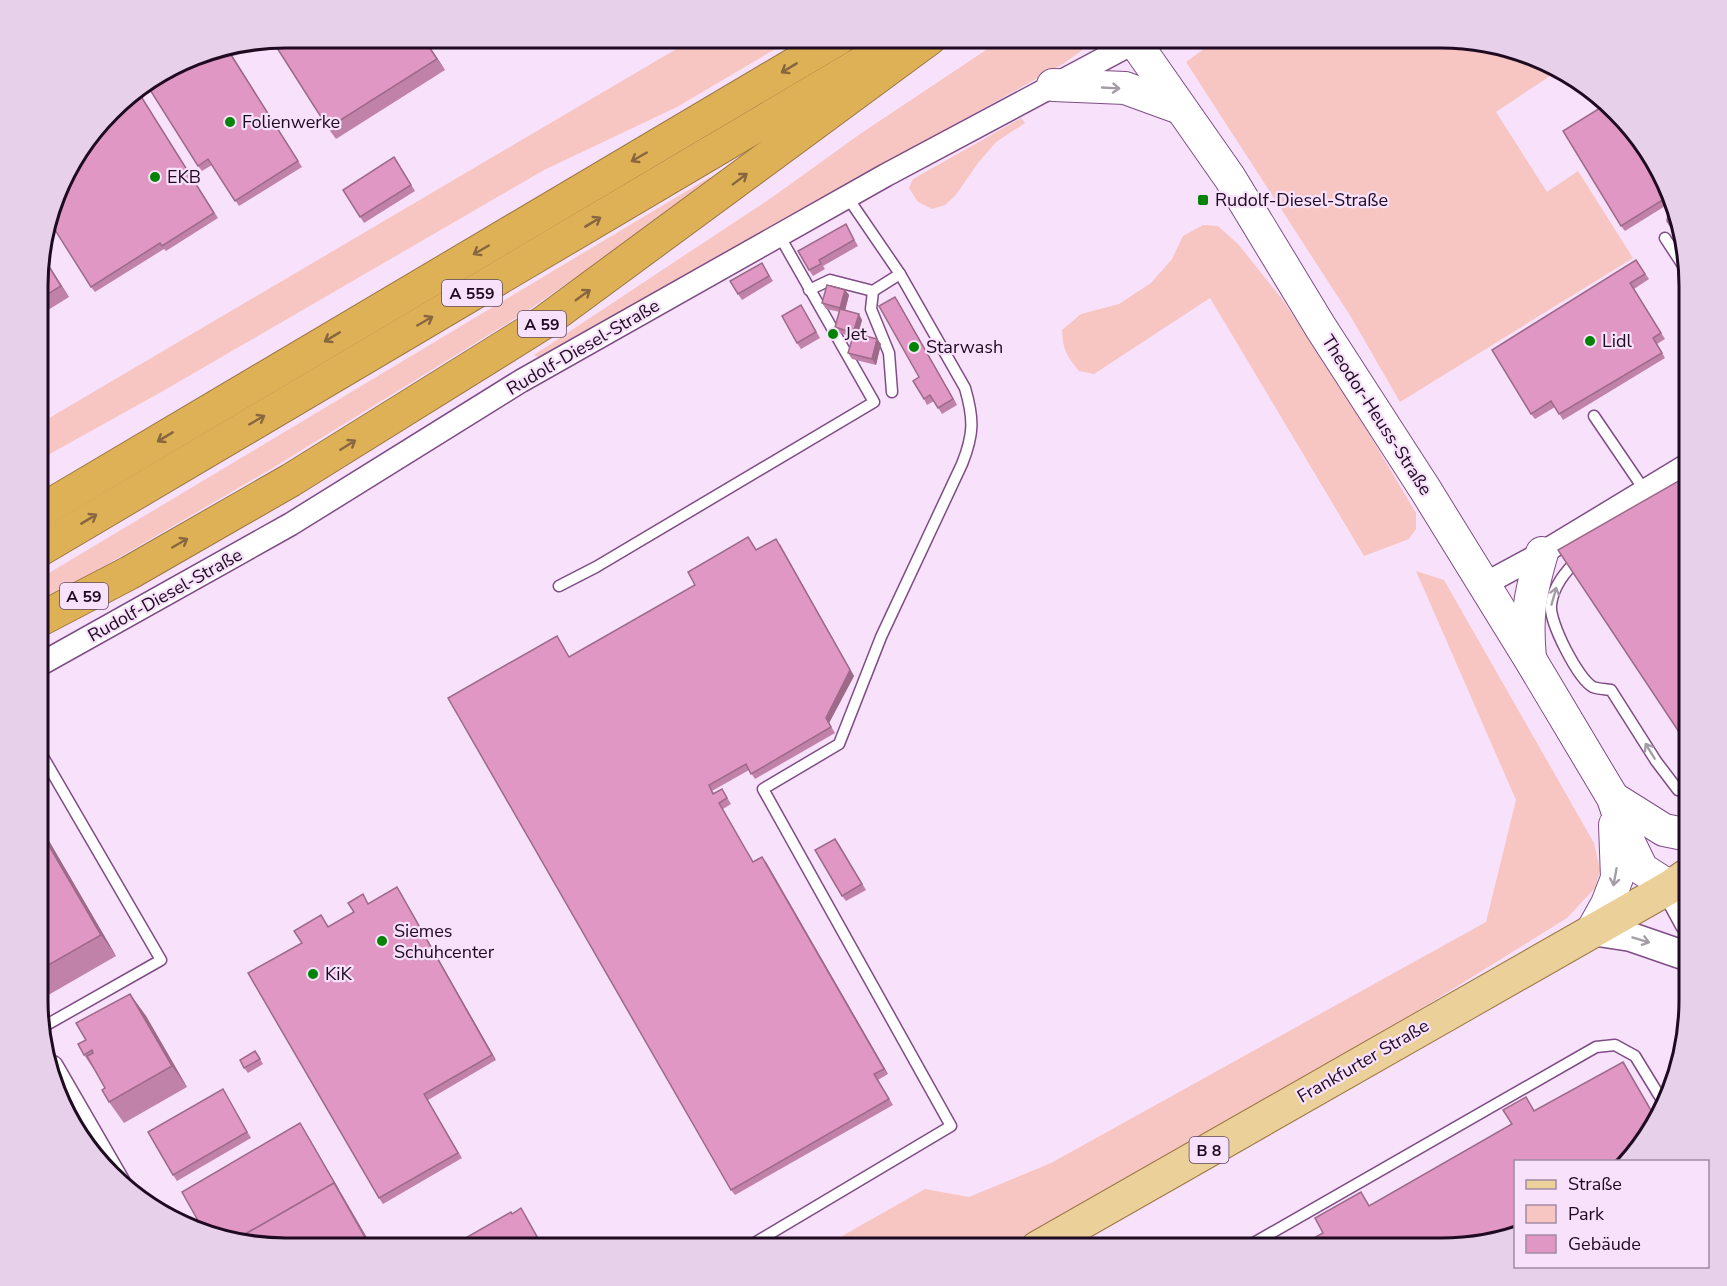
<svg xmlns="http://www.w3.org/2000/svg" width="1727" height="1286" viewBox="0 0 1727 1286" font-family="'Nunito Sans',sans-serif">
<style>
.green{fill:#f8c6c2}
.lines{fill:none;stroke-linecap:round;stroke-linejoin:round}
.service-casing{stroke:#7f4d86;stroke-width:13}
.minor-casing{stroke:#7f4d86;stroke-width:25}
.tertiary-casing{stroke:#7f4d86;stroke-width:31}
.secondary-casing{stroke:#7f4d86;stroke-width:34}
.primary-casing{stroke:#9b7744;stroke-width:35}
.motorway-casing{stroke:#9b7744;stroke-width:35}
.service{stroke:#fff;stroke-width:10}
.minor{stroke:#fff;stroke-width:22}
.tertiary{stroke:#fff;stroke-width:28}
.secondary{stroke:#fff;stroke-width:32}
.primary{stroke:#ecd09a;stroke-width:33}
.motorway{stroke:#dfb157;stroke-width:33}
.wall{fill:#c182a9}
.shaded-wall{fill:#9d6a89}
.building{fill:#e097c4;stroke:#9d6a89;stroke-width:1.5}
.oneway{stroke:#88663f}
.oneway2{stroke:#a59da6}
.poi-dot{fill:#018404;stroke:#f8e1fb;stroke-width:2}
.labels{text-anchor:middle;stroke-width:4.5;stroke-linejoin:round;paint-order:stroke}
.shield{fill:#f8e1fb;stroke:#5f4a62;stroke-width:1.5}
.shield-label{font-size:16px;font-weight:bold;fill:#1e0a21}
.poi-label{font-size:18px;fill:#1e0a21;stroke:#f8e1fb;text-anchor:start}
.street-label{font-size:18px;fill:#1e0a21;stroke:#f8e1fb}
.rim{fill:none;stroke:#1e0a21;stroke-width:3}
</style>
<rect width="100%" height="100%" fill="#f8e1fb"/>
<g class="green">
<path d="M695,38H794L677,107L544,170L163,391L39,460V424Z"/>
<path d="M1004,38H1091L1081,51L1063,64L649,295L542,359L534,355L774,196L860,134Z"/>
<path d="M1219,38H1457L1536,56L1559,70L1496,112L1547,192L1578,171L1633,258L1400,402L1351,317L1186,62Z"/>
<path d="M1021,118L1025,123L996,142L978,163L955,196L945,205L932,209L918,202L909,188L913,179Z"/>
<path d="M710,177L713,183L524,313L271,469L39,604V579Z"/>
<path d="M1203,225L1218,226L1238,244L1282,299L1349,400L1416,513V529L1409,539L1364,556L1210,298L1094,374L1079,371C1067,356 1063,351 1062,330L1081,314L1119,304L1151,283L1172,259L1183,236Z"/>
<path d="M1416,571L1444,580L1594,843L1600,870L1595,888L1567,918L1337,1061L1002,1248H821L925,1189L969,1197L1051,1163L1486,922L1516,800Z"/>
</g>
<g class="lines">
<defs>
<g id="service">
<path d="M1665,238L1686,270"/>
<path d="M809,290L830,280L873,291L900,274"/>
<path d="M873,291L871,309L889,353L892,392"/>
<path d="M1594,416L1645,491"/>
<path d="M1579,558C1566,571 1553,586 1551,605C1549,622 1578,679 1593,687C1598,689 1605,689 1611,690L1656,761L1678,790L1689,792"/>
<path d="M559,586L596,567L874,402L779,235"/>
<path d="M39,750L161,960L41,1028"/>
<path d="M746,1248L951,1126L763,789L839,744L881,637L962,464C974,434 974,419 965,388L900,274L848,198"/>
<path d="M1245,1248L1596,1047L1615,1045L1635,1056L1665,1105"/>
</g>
<g id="minor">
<path d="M1483,585L1542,553L1689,464"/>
<path d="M39,665L291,524L521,381L886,175L1135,42"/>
<path d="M52,1067L119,1183"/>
</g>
<g id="tertiary">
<path d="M1670,887L1689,922"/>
<path d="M1592,931L1631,937L1689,957"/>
</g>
<g id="secondary">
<path d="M1132,38L1230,178L1321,328L1425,489L1530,659L1613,798L1625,834L1642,869L1670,887"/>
<path d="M1053,85L1125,88L1180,108"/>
<path d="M1530,658C1526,615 1530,594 1542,553"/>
<path d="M1613,798L1664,830L1689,835"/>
<path d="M1592,931L1607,904L1617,878L1615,825"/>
</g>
<path id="primary" d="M1037,1248L1670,887L1689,874"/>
<g id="motorway">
<path d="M39,512L839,38"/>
<path d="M39,550L874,56"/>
<path d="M39,620L129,573L291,480L543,323L930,38"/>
</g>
</defs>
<use href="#service" class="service-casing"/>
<use href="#minor" class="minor-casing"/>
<use href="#tertiary" class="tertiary-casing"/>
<use href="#secondary" class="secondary-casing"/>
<use href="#primary" class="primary-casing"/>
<use href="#motorway" class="motorway-casing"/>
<use href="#service" class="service"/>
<use href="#minor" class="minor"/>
<use href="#tertiary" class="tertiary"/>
<use href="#secondary" class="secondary"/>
<use href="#primary" class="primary"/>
<use href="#motorway" class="motorway"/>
</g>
<g class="wall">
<path d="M424,38L445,70L336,139L328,128Z"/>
<path d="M227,47L302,167L239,206L212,165L202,171L198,166Z"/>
<path d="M137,90L218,218L166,251L164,249L95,292L91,287Z"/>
<path d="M394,157L415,191L364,223L343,190Z"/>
<path d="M1664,176L1670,203L1625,231L1621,226Z"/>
<path d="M849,230L858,246L823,266L825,269L813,276L809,270Z"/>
<path d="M40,253L69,297L40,315Z"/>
<path d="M1636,260L1649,279L1634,289L1665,339L1657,344L1665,358L1563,420L1555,407L1535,419L1531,414Z"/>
<path d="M762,263L773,281L742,300L738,294Z"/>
<path d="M845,290L849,295L845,311L862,320L858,334L877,339L881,344L876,365L852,359L848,353L853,337L839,333L835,327L840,312L826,309L822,303Z"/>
<path d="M899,303L957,405L942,414L934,401L927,405L924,399L919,377Z"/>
<path d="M805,311L820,338L801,349L797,343Z"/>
<path d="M748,537L756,550L780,544L854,676L829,723L835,733L755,779L749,770L712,791L714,793L722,789L731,804L723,809L753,862H766L888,1074L878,1080L893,1105L735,1195L731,1190L561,642L569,657L695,585Z"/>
<path d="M38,822L116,956L38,1001Z"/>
<path d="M839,844L866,890L846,901L842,896Z"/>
<path d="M397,887L496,1060L428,1100L462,1158L383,1204L379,1198L302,943Z"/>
<path d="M130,994L146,1016L187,1087L124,1123L109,1102L105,1088L95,1071L84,1055L86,1040Z"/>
<path d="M259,1057L263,1064L248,1073L244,1068Z"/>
<path d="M1623,1062L1656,1119L1629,1161L1323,1233L1361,1192L1370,1206L1512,1124L1526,1097L1535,1111Z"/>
<path d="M223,1089L251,1138L177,1181L173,1175Z"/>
<path d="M512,1214H525L541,1242L532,1247L448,1248Z"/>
</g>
<g class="shaded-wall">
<path d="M423,38H424L445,70L437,59Z"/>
<path d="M40,251L69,297L61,286Z"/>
<path d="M845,290L849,295L844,314L840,308Z"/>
<path d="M895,297L899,303L957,405L953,399Z"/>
<path d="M859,314L862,320L857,338L853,333Z"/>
<path d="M877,339L881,344L876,365L872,359Z"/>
<path d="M776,539L854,676L829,723L835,733L826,718Z"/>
<path d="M38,822L116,956L101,935L38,827Z"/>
<path d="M762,857L766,862L888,1074L884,1069Z"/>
<path d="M397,887L401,893L496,1060L492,1055Z"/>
<path d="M130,994L146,1016L187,1087L172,1066Z"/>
<path d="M300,1123L304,1129L373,1248H371Z"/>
</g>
<g class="building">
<path d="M286,38H423L437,59L328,128L272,40Z"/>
<path d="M226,47L298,161L235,201L208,159L198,166L147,85L206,51Z"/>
<path d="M137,90L214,213L162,246L160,243L91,287L50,222L71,162L122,99Z"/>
<path d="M1608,103L1664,176L1669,196L1621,226L1563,131Z"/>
<path d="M394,157L411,185L360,217L343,190Z"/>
<path d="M1672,211L1679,239L1667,221L1668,214Z"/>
<path d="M846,224L854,240L819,260L821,264L809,270L798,251Z"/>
<path d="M40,252L61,286L40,299Z"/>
<path d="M1636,260L1645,274L1630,283L1661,333L1653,338L1662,353L1559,414L1551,401L1531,414L1492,350Z"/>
<path d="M762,263L769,276L738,294L730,281Z"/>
<path d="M827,285L845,290L840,308L822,303Z"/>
<path d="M895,297L953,399L938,408L930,395L924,399L913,381L919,377L879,306Z"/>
<path d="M801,305L816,332L797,343L782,316Z"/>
<path d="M840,309L859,314L853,333L835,327Z"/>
<path d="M854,333L877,339L872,359L848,353Z"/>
<path d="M1689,475V747L1558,550Z"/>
<path d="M748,537L756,550L776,539L850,670L826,718L831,727L751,774L746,764L709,785L713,794L722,789L727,798L719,803L753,862L762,857L884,1069L874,1074L889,1099L731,1190L448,698L557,636L569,657L695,585L688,572Z"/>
<path d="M38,827L101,935L38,971Z"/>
<path d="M835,839L862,884L842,896L815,850Z"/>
<path d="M397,887L492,1055L424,1094L458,1153L379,1198L248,973L302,943L294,931L321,915L328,927L354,912L348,903L363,894L368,904Z"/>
<path d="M130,994L172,1066L109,1102L102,1090L105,1088L87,1056L93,1053L92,1050L84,1055L78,1044L86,1040L76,1023Z"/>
<path d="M255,1051L260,1059L244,1068L240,1060Z"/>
<path d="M1623,1062L1656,1119L1644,1126L1647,1133L1629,1161H1515V1231L1441,1248H1296L1323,1233L1315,1218L1361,1192L1369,1206L1512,1124L1503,1110L1526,1097L1534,1111Z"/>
<path d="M223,1089L247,1132L173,1175L148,1132Z"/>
<path d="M300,1123L338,1189L334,1183L235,1240L205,1233L182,1192Z"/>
<path d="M334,1183L371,1248H270L235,1240Z"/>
<path d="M521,1208L537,1237L528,1242L531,1248H448L511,1212L512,1214Z"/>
</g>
<defs><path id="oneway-shaft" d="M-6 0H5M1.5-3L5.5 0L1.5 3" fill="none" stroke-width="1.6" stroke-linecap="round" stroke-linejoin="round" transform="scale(1.5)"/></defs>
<g class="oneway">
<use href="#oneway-shaft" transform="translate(789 68) rotate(149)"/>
<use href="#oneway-shaft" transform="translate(639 157) rotate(150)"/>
<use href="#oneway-shaft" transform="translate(740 179) rotate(-37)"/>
<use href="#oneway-shaft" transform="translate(593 222) rotate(-31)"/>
<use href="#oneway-shaft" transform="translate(481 250) rotate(150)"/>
<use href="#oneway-shaft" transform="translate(583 295) rotate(-36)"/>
<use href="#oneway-shaft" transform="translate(425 321) rotate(-30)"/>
<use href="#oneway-shaft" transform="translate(332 337) rotate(149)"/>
<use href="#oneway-shaft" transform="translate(257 420) rotate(-30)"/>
<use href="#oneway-shaft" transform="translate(165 437) rotate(149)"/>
<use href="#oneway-shaft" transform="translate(348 445) rotate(-32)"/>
<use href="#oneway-shaft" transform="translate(89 519) rotate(-31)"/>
<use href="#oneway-shaft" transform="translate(180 543) rotate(-30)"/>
</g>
<g class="oneway2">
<use href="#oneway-shaft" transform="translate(1111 88) rotate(3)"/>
<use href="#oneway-shaft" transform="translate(1554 596) rotate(-74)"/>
<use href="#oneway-shaft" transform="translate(1650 751) rotate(-121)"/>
<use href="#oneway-shaft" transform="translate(1615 877) rotate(100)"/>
<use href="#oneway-shaft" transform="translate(1641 940) rotate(17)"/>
</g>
<g class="poi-dot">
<circle cx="230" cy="122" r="6"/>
<circle cx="155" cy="177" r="6"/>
<rect x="1197" y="194" width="12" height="12" rx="3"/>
<circle cx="833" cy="334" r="6"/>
<circle cx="1590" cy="341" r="6"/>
<circle cx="914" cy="347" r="6"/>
<circle cx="382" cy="941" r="6"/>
<circle cx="313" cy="974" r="6"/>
</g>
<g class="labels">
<g class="shield">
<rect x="442" y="280" width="60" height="26" rx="4.5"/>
<rect x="518" y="311" width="48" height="26" rx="4.5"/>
<rect x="60" y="583" width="48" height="26" rx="4.5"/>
<rect x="1189.5" y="1137" width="39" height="26" rx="4.5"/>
</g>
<g class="shield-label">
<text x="472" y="299">A 559</text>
<text x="542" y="330">A 59</text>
<text x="84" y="602">A 59</text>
<text x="1209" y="1156">B 8</text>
</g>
<g class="poi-label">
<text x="242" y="128">Folienwerke</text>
<text x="167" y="183">EKB</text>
<text x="1215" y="206">Rudolf-Diesel-Straße</text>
<text x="845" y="340">Jet</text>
<text x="1602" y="347">Lidl</text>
<text x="926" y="353">Starwash</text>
<text x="394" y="937">Siemes<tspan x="394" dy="21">Schuhcenter</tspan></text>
<text x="325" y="980">KiK</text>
</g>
<g class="street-label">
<text transform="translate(583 347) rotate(-30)" y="6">Rudolf-Diesel-Straße</text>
<text transform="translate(1377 415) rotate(57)" y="6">Theodor-Heuss-Straße</text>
<text transform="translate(165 595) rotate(-29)" y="6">Rudolf-Diesel-Straße</text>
<text transform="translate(1363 1061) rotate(-30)" y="6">Frankfurter Straße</text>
</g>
</g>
<path d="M0 0H1727V1286H0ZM286 48H1441A238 238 0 0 1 1679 286V1000A238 238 0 0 1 1441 1238H286A238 238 0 0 1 48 1000V286A238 238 0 0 1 286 48Z" fill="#e7d0ea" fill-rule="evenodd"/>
<path class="rim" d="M286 48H1441A238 238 0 0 1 1679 286V1000A238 238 0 0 1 1441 1238H286A238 238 0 0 1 48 1000V286A238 238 0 0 1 286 48Z"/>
<rect x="1514" y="1160" width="195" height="108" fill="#f8e1fb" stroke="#a18ba4" stroke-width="1.5"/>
<rect x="1526" y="1180" width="30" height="9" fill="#ecd09a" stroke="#a18ba4" stroke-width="1.5"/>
<text x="1568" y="1190" font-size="18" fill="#1e0a21">Straße</text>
<rect x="1526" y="1205" width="30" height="18" fill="#f8c6c2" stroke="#a18ba4" stroke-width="1.5"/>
<text x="1568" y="1220" font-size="18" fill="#1e0a21">Park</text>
<rect x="1526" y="1235" width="30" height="18" fill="#e097c4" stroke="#a18ba4" stroke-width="1.5"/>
<text x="1568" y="1250" font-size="18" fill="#1e0a21">Gebäude</text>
</svg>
